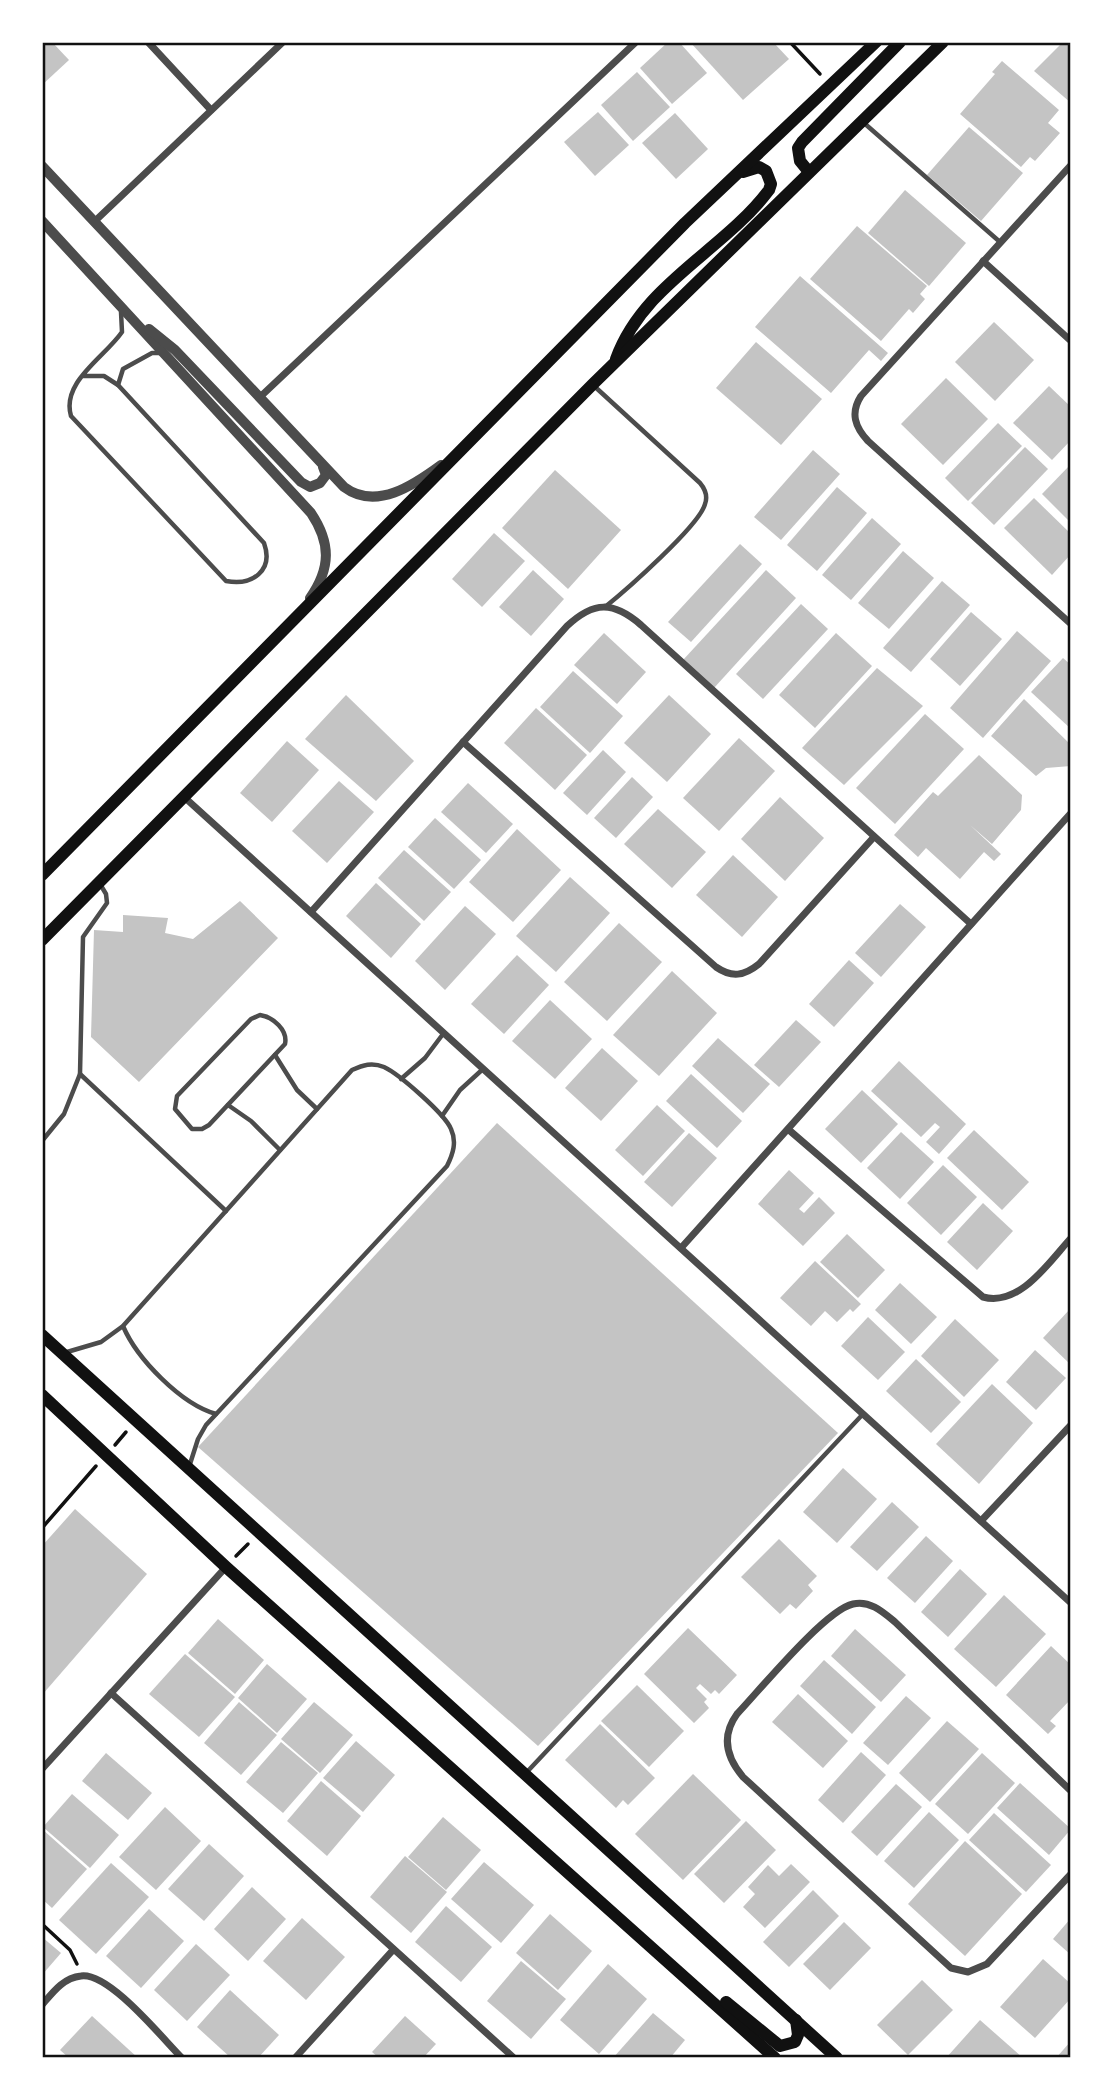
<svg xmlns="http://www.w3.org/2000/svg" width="1113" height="2100" viewBox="0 0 1113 2100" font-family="Karla,sans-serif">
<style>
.building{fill:#c4c4c4}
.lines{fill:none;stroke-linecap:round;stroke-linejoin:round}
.path{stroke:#111;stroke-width:3.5}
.service{stroke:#4c4c4c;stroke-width:4.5}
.minor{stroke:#4c4c4c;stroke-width:7}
.tertiary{stroke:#4c4c4c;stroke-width:10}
.secondary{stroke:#111;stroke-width:12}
.neatline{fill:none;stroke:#111;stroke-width:2.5}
</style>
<rect width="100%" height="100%" fill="#fff"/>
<g class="building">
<path d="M42,42H52L69,60L42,85Z"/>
<path d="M668,42H679L707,73L672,104L640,68Z"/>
<path d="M690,42H773L789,59L743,100Z"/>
<path d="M1063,42H1071V103L1034,71Z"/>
<path d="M1002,61L1059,110L1048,123L1060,133L1035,161L1030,157L1021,167L960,114L995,74L992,72Z"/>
<path d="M637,72L670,107L633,141L601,105Z"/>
<path d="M598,112L629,145L595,176L564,142Z"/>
<path d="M675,113L708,149L676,179L642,143Z"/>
<path d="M969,127L1023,173L981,221L927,175Z"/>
<path d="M905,190L966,243L929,286L868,233Z"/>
<path d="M857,226L927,286L920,294L925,299L913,313L909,309L881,341L810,279Z"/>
<path d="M800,276L888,353L881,361L869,350L831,393L755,327Z"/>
<path d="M994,322L1034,360L995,401L955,362Z"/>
<path d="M756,342L822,399L781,445L716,388Z"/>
<path d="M946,378L988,419L943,465L901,424Z"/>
<path d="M1049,386L1071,407V440L1052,460L1013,423Z"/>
<path d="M998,423L1022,446L968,501L945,478Z"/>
<path d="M1025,447L1048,469L994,525L971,503Z"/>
<path d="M813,450L840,474L781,540L754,517Z"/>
<path d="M1071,464V523L1042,494Z"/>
<path d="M555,470L621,530L568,589L502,528Z"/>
<path d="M837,487L867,513L817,571L787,545Z"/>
<path d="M1034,498L1071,534V554L1052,575L1004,528Z"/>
<path d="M872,518L901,544L851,600L822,575Z"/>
<path d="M494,533L525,561L482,607L452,579Z"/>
<path d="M740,544L762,564L691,642L668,622Z"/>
<path d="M903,551L934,578L889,629L858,603Z"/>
<path d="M533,570L564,599L531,636L499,607Z"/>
<path d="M766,570L796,598L714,688L683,660Z"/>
<path d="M942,581L970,605L911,672L883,648Z"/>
<path d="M801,604L828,629L763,699L736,674Z"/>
<path d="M971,612L1002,639L960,686L930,659Z"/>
<path d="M1017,631L1051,661L983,738L950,708Z"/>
<path d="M604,633L646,672L617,704L574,665Z"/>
<path d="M836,633L872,666L815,728L779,695Z"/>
<path d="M1063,658L1071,665V729L1031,692Z"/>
<path d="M877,668L923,706L844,785L802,748Z"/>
<path d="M573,671L623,716L590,753L540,707Z"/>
<path d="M346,695L414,761L376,801L305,739Z"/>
<path d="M669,695L711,734L667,782L624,743Z"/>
<path d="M1024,699L1071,745V766L1046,768L1036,776L991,736Z"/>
<path d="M536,708L587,755L555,790L504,743Z"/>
<path d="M925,714L964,749L895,824L856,788Z"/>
<path d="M739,738L775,771L719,831L683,798Z"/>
<path d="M287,741L319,770L272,822L240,793Z"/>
<path d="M603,750L626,772L587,815L563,793Z"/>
<path d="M979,755L1022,795L1021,810L992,844L970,825L1001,854L994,861L984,852L960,879L926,848L918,857L894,835L933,792L938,796Z"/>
<path d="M632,777L653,797L616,838L594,818Z"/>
<path d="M339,781L374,812L327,863L292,831Z"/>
<path d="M468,783L513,824L486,853L441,812Z"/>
<path d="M780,797L824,838L785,881L741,839Z"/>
<path d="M658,809L706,852L672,888L624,844Z"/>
<path d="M435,818L481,860L454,889L408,847Z"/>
<path d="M517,829L561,870L513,922L469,882Z"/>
<path d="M404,850L451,892L424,921L378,878Z"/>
<path d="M733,855L778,897L742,937L696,895Z"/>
<path d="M570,877L610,913L556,972L516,936Z"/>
<path d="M376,883L421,924L391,958L346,916Z"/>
<path d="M240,901L278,938L139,1082L91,1037L94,930L123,932V915L168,918L165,933L193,939Z"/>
<path d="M900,904L926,927L881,977L855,953Z"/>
<path d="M465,906L496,934L445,990L415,961Z"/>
<path d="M619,923L662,962L607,1021L564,982Z"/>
<path d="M517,955L549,985L504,1034L471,1004Z"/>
<path d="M849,960L874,983L834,1027L809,1004Z"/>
<path d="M672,971L717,1013L659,1076L613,1035Z"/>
<path d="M550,1000L592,1039L555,1079L512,1041Z"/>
<path d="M796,1020L821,1042L779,1087L754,1065Z"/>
<path d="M718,1038L770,1084L743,1113L692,1066Z"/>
<path d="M602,1048L638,1081L601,1121L565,1088Z"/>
<path d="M899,1061L966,1124L939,1154L926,1142L940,1127L935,1123L921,1137L871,1091Z"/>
<path d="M691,1074L742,1121L717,1148L666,1101Z"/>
<path d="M862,1090L898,1124L861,1163L825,1129Z"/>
<path d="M657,1105L685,1131L643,1176L615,1150Z"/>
<path d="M497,1123L838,1433L538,1746L198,1447Z"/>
<path d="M974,1130L1029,1182L1002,1210L947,1158Z"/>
<path d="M901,1132L934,1162L900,1199L867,1168Z"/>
<path d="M689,1133L717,1158L672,1207L644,1182Z"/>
<path d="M943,1165L977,1197L941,1235L907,1203Z"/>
<path d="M789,1170L814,1193L799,1209L804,1213L819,1197L835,1213L803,1246L758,1204Z"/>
<path d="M983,1203L1013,1231L977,1270L947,1242Z"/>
<path d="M847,1234L885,1270L858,1298L820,1262Z"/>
<path d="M815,1261L861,1304L853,1312L850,1309L837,1322L825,1311L811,1326L780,1298Z"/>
<path d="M900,1283L937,1317L911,1344L875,1310Z"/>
<path d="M1071,1308V1365L1043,1338Z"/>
<path d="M868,1317L905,1352L878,1380L841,1346Z"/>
<path d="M955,1319L999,1360L964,1397L921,1356Z"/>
<path d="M1035,1350L1066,1378L1036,1410L1006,1382Z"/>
<path d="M916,1359L961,1402L931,1433L886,1391Z"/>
<path d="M992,1384L1033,1423L979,1484L936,1444Z"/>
<path d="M843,1468L877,1499L837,1543L803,1512Z"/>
<path d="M892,1502L919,1527L877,1571L850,1547Z"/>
<path d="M75,1509L147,1574L42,1695V1546Z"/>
<path d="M926,1536L953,1561L915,1603L887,1578Z"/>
<path d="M779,1539L817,1576L808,1585L813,1591L796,1609L790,1604L780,1614L741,1577Z"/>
<path d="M960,1569L987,1594L948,1637L921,1612Z"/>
<path d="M1004,1595L1046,1634L996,1687L954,1649Z"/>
<path d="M218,1619L264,1660L235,1694L188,1653Z"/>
<path d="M688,1628L737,1675L719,1694L715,1690L711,1694L700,1684L696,1688L707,1699L704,1702L709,1708L694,1723L644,1674Z"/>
<path d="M855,1629L906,1675L881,1702L831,1656Z"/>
<path d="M1051,1646L1071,1665V1699L1050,1721L1056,1726L1048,1734L1006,1695Z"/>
<path d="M185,1654L235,1697L199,1737L149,1694Z"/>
<path d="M824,1660L876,1707L852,1734L800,1686Z"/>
<path d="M267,1664L307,1699L277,1733L238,1698Z"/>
<path d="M637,1685L684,1731L649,1767L601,1721Z"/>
<path d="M798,1694L848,1741L823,1768L772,1722Z"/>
<path d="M906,1696L931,1718L888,1765L863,1743Z"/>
<path d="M239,1702L277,1735L241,1775L204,1743Z"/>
<path d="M314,1702L353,1735L320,1773L281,1739Z"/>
<path d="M947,1721L979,1749L930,1802L899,1773Z"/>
<path d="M600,1724L655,1778L628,1805L623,1800L616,1808L565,1760Z"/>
<path d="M356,1741L395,1775L363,1812L323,1778Z"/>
<path d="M281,1742L318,1773L283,1813L246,1782Z"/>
<path d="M861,1752L886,1775L843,1823L818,1800Z"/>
<path d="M106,1753L152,1793L128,1820L82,1781Z"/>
<path d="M982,1753L1015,1783L968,1834L935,1804Z"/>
<path d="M693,1774L741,1820L683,1880L635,1834Z"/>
<path d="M321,1781L361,1816L327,1856L287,1821Z"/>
<path d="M1020,1783L1071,1829L1049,1855L997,1808Z"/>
<path d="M896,1784L922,1807L877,1856L851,1832Z"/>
<path d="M72,1794L119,1835L90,1868L43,1827Z"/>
<path d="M165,1807L201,1841L156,1890L119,1857Z"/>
<path d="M929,1812L959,1840L914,1888L884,1861Z"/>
<path d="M994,1813L1051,1865L1026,1892L969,1840Z"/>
<path d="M443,1817L481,1850L446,1890L408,1857Z"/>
<path d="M746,1821L776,1850L724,1903L694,1874Z"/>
<path d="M42,1829L87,1869L52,1908L42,1899Z"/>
<path d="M965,1841L1022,1894L965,1956L908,1904Z"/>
<path d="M209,1844L244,1876L204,1921L168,1889Z"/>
<path d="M405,1856L447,1892L411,1933L370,1897Z"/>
<path d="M484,1862L534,1905L501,1943L451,1899Z"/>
<path d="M111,1863L149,1897L96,1954L59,1920Z"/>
<path d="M791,1864L810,1882L765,1928L743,1907L755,1894L748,1887L768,1865L779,1876Z"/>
<path d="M252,1887L286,1919L248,1961L214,1929Z"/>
<path d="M813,1890L839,1916L789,1967L763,1942Z"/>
<path d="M446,1906L492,1947L461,1982L415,1942Z"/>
<path d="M149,1909L184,1941L141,1988L106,1956Z"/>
<path d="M550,1914L592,1951L558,1990L516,1953Z"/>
<path d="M302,1918L345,1957L306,2000L263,1961Z"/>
<path d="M1071,1918V1955L1053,1939Z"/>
<path d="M844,1922L871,1948L830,1990L803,1964Z"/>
<path d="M42,1937L61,1953L42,1975Z"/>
<path d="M196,1944L230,1975L187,2021L154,1990Z"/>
<path d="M1043,1959L1071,1984V1998L1035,2038L1000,2007Z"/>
<path d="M521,1961L566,1999L531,2039L487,2001Z"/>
<path d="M608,1964L647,1999L599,2054L560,2020Z"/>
<path d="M922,1980L953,2010L908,2055L877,2025Z"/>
<path d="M230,1990L279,2035L258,2058H231L197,2027Z"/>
<path d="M653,2013L685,2040L670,2058H613Z"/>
<path d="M92,2016L138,2058H69L60,2050Z"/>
<path d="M405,2016L436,2044L423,2058H379L372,2052Z"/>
<path d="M980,2020L1023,2058H946Z"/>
<path d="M1071,2041V2058H1056Z"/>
</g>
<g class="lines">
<g class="path">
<path d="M790,42L820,74"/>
<path d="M115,1445L126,1432"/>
<path d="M42,1528L96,1466"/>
<path d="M236,1556L248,1544"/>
<path d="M42,1924L70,1950L77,1964"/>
</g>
<g class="service">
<path d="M864,123L1000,242"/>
<path d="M84,376H104L118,385L264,543C274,571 252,586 226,581L71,416C61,382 104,358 122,332L121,312"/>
<path d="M118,385L123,369L152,353H161"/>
<path d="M593,385L700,483C705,489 708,496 705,504C700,525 625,591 605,607"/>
<path d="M260,1015C273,1017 288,1030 285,1044L209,1125L202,1129H192L175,1109L177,1096L251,1019Z"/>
<path d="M275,1055L297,1090L317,1109"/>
<path d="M80,1074L226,1211"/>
<path d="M401,1079L425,1058L443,1034"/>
<path d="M228,1105L251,1121L280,1150"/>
<path d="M442,1116L460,1090L483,1069"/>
<path d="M42,1141L64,1114L80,1074L83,937L107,903L106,894L100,884"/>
<path d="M123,1326C137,1359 181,1404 216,1414"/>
<path d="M67,1352L101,1342L123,1326L352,1070C363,1065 372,1062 384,1067C399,1074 445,1114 451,1129C457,1142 453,1154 447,1166L206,1425L198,1439L190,1464"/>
<path d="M526,1773L863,1414"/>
</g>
<g class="minor">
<path d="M148,42L211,110"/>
<path d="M1071,165L861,396C850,413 855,427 868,441L1071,624"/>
<path d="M94,222L283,42"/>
<path d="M983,261L1071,341"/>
<path d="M259,398L636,42"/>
<path d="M463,742L716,967C732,978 744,976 759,964L873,838"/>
<path d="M183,796L1071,1603"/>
<path d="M311,912L567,626C594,601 613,601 641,625L971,924"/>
<path d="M789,1130L983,1297C1020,1307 1049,1262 1071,1238"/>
<path d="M681,1248L1071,813"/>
<path d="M981,1521L1071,1425"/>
<path d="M111,1693L514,2058"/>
<path d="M42,1769L226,1567"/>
<path d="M1071,1791L895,1622C883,1612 870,1600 853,1604C825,1610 759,1691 737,1714C721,1736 726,1757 743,1777L951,1968L968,1972L987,1964L1071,1874"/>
<path d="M42,2005C53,1992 63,1978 81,1976C109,1972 162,2038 182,2058"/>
<path d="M295,2058L393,1950"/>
</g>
<g class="tertiary">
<path d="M42,166L344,487C376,511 414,485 441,465"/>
<path d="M42,221L311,513C331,543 331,568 310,598"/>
<path d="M149,329L175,350L301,482L310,487L320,483L326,475L323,467"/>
</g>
<g class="secondary">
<path d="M809,172L800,161L798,148L802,142L900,42"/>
<path d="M616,359C643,284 723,251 769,190L771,184L766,171L759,167L743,172"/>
<path d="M42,875L685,223L876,42"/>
<path d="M42,940L593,384L943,42"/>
<path d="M42,1335L837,2058"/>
<path d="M42,1395L226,1567L775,2058"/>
<path d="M726,2002L780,2046L795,2042L798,2035L796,2020"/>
</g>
</g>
<rect width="1113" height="2100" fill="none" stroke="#ffffff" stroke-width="88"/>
<rect x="44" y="44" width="1025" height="2012" class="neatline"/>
</svg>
